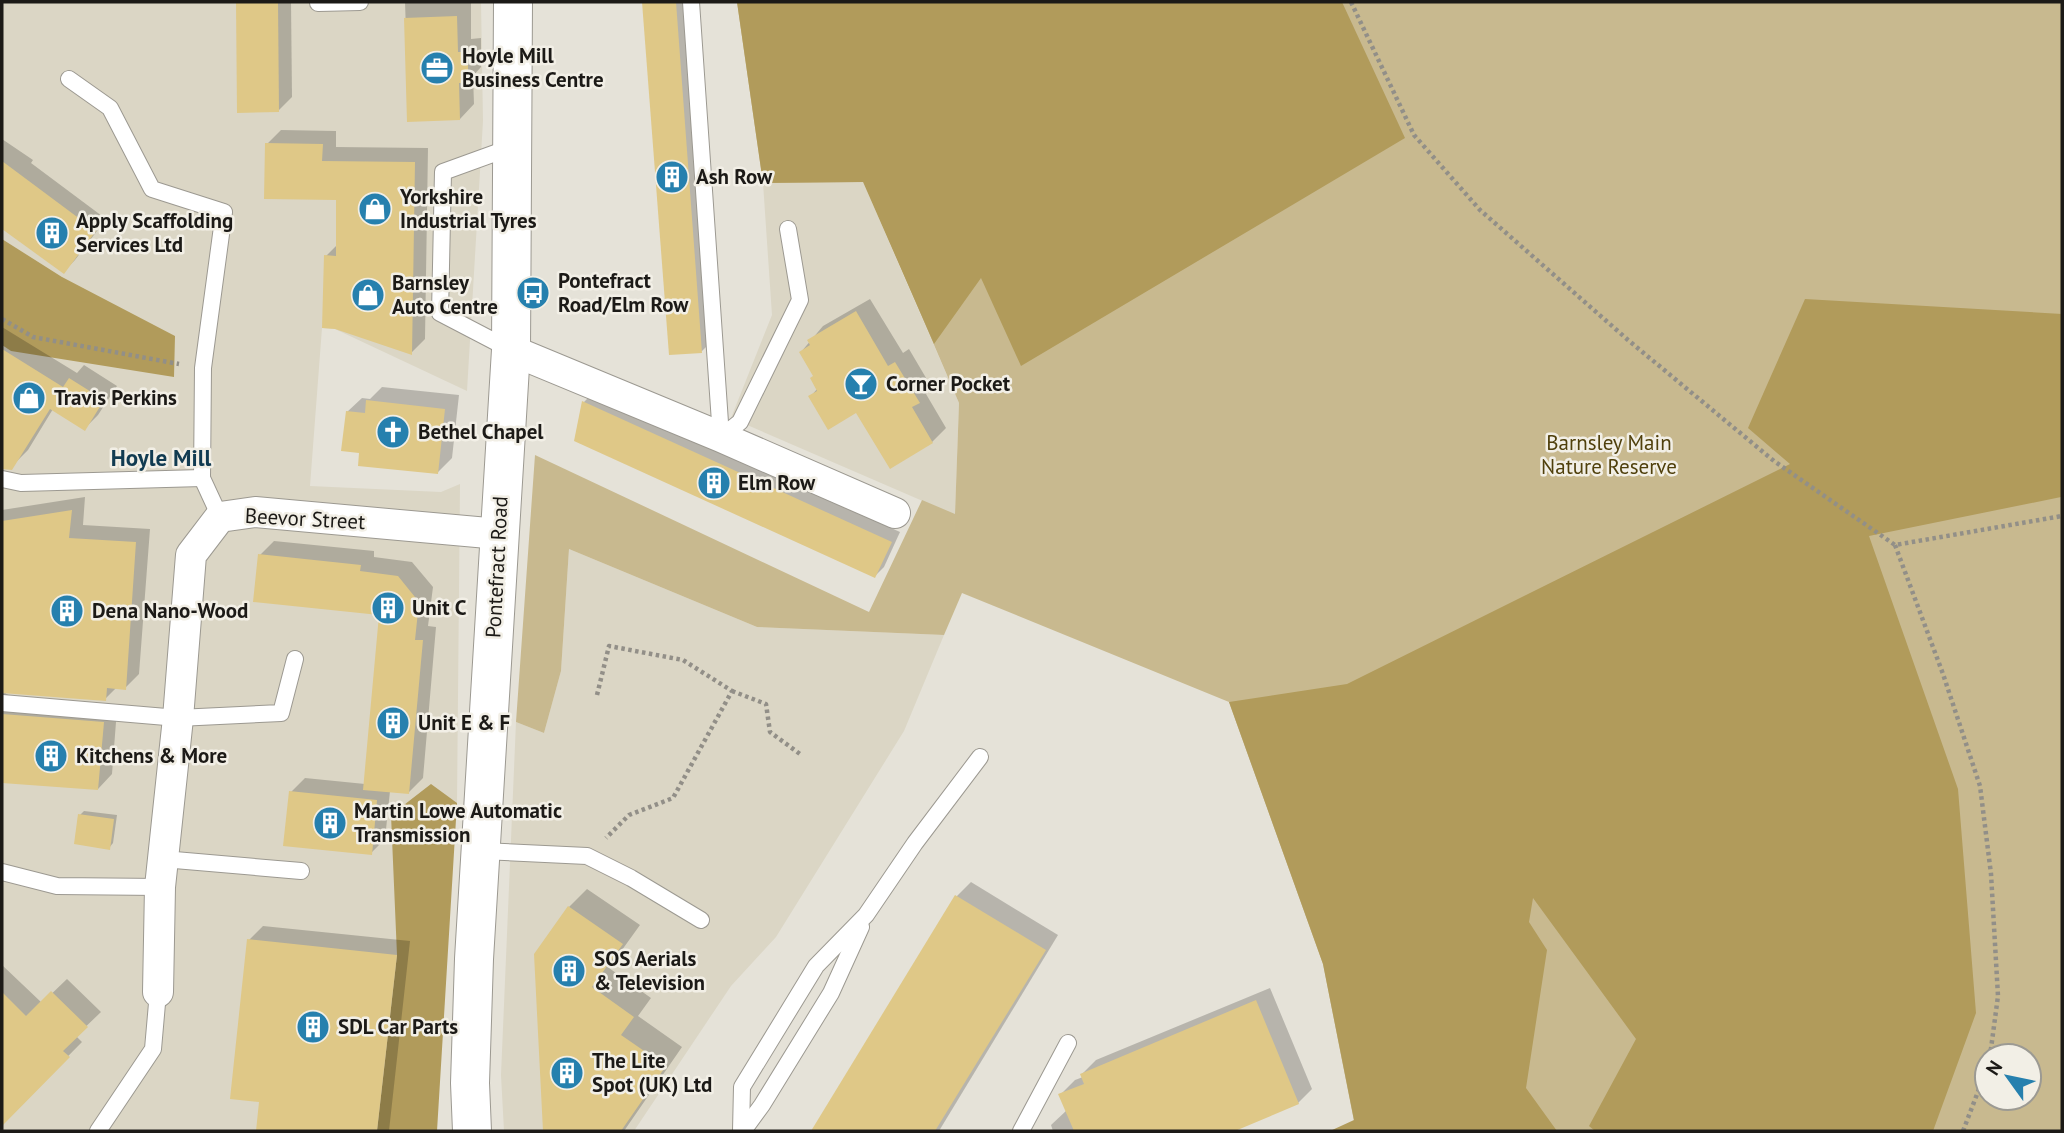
<svg xmlns="http://www.w3.org/2000/svg" width="2064" height="1133" viewBox="0 0 2064 1133" font-family="'PT Sans',sans-serif">
<style>
.built{fill:#dbd6c5}
.green{fill:#c8b98f;fill-rule:evenodd}
.forest{fill:#b19b5b}
.shadow{fill:#0003}
.building{fill:#dfc887}
.lines{fill:none;stroke-linecap:round;stroke-linejoin:round}
.lane-casing{stroke:#9c9991;stroke-width:18}
.street-casing{stroke:#9c9991;stroke-width:32}
.highway-casing{stroke:#9c9991;stroke-width:40}
.path{stroke:#928f88;stroke-width:4.5;stroke-dasharray:3.5 3.5;stroke-linecap:butt}
.lane{stroke:#fff;stroke-width:16}
.street{stroke:#fff;stroke-width:30}
.highway{stroke:#fff;stroke-width:38}
.labels{text-anchor:middle;stroke-width:5;stroke-linejoin:round;paint-order:stroke}
.poi-label{font-size:21px;font-weight:bold;fill:#1c1a17;stroke:#f2efe6;text-anchor:start}
.park-label{font-size:21px;fill:#50400c;stroke:#f2efe6}
.street-label{font-size:21px;fill:#1c1a17;stroke:#f2efe6}
.neighbourhood-label{font-size:23px;font-weight:bold;fill:#113b51;stroke:#f2efe6}
</style>
<rect width="100%" height="100%" fill="#e5e2d8"/>
<g class="built">
<path d="M2,2H481L483,121L467,391L335,329L322,328L310,486L441,492L460,484L457,803L424,1131H2V345L11,351L62,277L2,239Z"/>
<path d="M863,182L959,403L955,515L731,418L772,315L763,183Z"/>
<path d="M569,549L757,627L944,635L904,731L776,937L731,986L634,1131H504L501,1075L516,722L544,733L561,671Z"/>
</g>
<path class="green" d="M737,2H2062V1131H1362L1354,1121L1323,964L1229,702L962,593L944,635L757,627L569,549L561,671L544,733L516,722L535,455L869,612L922,500L955,514L959,403L864,182L763,183ZM1987,1056H2029V1098H1987Z"/>
<g class="forest">
<path d="M737,2H1342L1405,138L1021,366L981,278L934,344L863,182L763,183Z"/>
<path d="M2,239L62,277L175,336L174,377L11,351L2,345Z"/>
<path d="M1805,299L2062,314L2061,497L1869,536L1958,789L1976,1013L1933,1131H1595L1589,1126L1636,1039L1533,898L1529,922L1547,950L1526,1088L1557,1131H1330L1354,1120L1323,964L1229,702L1347,684L1790,464L1748,428Z"/>
<path d="M431,784L457,803L437,1131H377L397,955L391,815Z"/>
</g>
<g class="shadow">
<path d="M237,2H291L292,97L278,111H238Z"/>
<path d="M405,2H471V39L481,38V67L473,76L474,104L460,119L409,120Z"/>
<path d="M644,2H685L711,342L702,351L671,354Z"/>
<path d="M281,130L336,131V147L428,148L425,339L411,353L326,256L338,244V198L267,144Z"/>
<path d="M2,139L33,160L31,163L106,219L75,260L63,272L2,227Z"/>
<path d="M870,299L903,353L909,349L932,388L926,394L946,428L932,442L890,467L857,411L810,397L818,388L815,376L801,352L823,326Z"/>
<path d="M2,327L77,373L84,365L117,386L98,415L84,429L53,409L28,450L14,464L2,457Z"/>
<path d="M382,387L459,395L452,458L438,472L361,451L347,412L362,398L370,399Z"/>
<path d="M593,393L900,532L884,567L875,576L576,440L584,402Z"/>
<path d="M85,497L83,525L150,529L139,674L125,688L117,687L105,699L2,691V510Z"/>
<path d="M274,541L374,551V557L412,562L433,587L428,626L436,627L423,778L409,792L390,791L385,839L371,853L291,792L305,778L365,784L381,614L260,555Z"/>
<path d="M2,691L16,700L117,709L112,774L98,789L2,781Z"/>
<path d="M84,811L117,815L113,843L109,848L80,815Z"/>
<path d="M971,882L1058,935L939,1131H813L957,896Z"/>
<path d="M587,889L640,925L609,968L651,998L638,1016L682,1047L624,1131H545L536,955L569,907Z"/>
<path d="M263,926L410,941L389,1131H258L261,1100L249,940Z"/>
<path d="M2,965L42,1003L67,979L101,1012L76,1036L82,1042L2,1123Z"/>
<path d="M1270,988L1312,1089L1298,1103L1230,1131H1053L1051,1125L1067,1110L1061,1094L1075,1080L1083,1077L1082,1074L1096,1060Z"/>
</g>
<g class="building">
<path d="M236,2H278L279,112L237,113Z"/>
<path d="M642,2H676L702,353L669,355Z"/>
<path d="M457,16L458,52H468V83H459L460,120L407,122L404,18Z"/>
<path d="M265,143L323,144L322,161L415,162L412,355L335,329L322,328L324,255L336,256V200L264,199Z"/>
<path d="M2,161L96,231L64,274L2,229Z"/>
<path d="M856,311L888,366L895,362L920,403L912,407L933,443L890,469L856,413L828,430L808,396L817,391L810,378L813,376L799,352L810,345L807,340Z"/>
<path d="M2,349L63,387L69,378L104,400L85,431L50,409L12,470L2,469Z"/>
<path d="M366,400L445,409L438,474L358,466L359,453L341,451L346,411L365,413Z"/>
<path d="M582,401L892,542L875,578L574,441Z"/>
<path d="M72,510L69,538L136,542L126,690L107,688L106,701L2,693V521Z"/>
<path d="M258,554L361,565L360,571L398,576L419,602L415,640H423L409,794L363,790L379,615L253,602Z"/>
<path d="M2,714L104,722L98,790L2,783Z"/>
<path d="M289,791L377,800L372,855L283,846Z"/>
<path d="M78,814L114,819L110,850L74,844Z"/>
<path d="M955,895L1046,950L935,1131H811Z"/>
<path d="M568,906L623,944L592,987L634,1017L621,1035L666,1066L621,1131H543L534,954Z"/>
<path d="M247,939L397,955L377,1131H256L259,1102L230,1099Z"/>
<path d="M51,991L88,1027L63,1051L70,1057L2,1126V992L26,1016Z"/>
<path d="M1256,1000L1299,1104L1235,1131H1074L1058,1094L1084,1084L1080,1074Z"/>
</g>
<g class="lines">
<defs>
<g id="lane">
<path d="M691,2L721,437"/>
<path d="M318,3L360,2"/>
<path d="M69,79L110,108L152,189L224,212L203,368L202,478L220,517"/>
<path d="M509,349L440,313L443,172L512,147"/>
<path d="M721,437L740,422L800,300L788,229"/>
<path d="M2,479L21,483L202,478"/>
<path d="M2,703L178,718L281,713L295,659"/>
<path d="M482,851L587,856L631,878L701,920"/>
<path d="M163,859L301,871"/>
<path d="M2,872L57,886L160,887"/>
<path d="M98,1131L153,1049L158,992"/>
<path d="M741,1131L742,1087L816,966L866,915L915,843L980,757"/>
<path d="M743,1131L762,1105L831,993L861,927"/>
<path d="M1021,1131L1068,1043"/>
</g>
<g id="street">
<path d="M511,350L721,437L895,513"/>
<path d="M158,992L160,887L178,718L191,555L220,517L255,512L499,534"/>
</g>
<path id="highway" d="M472,1131L470,1083L474,959L511,350L513,2"/>
</defs>
<use href="#lane" class="lane-casing"/>
<use href="#street" class="street-casing"/>
<use href="#highway" class="highway-casing"/>
<g class="path">
<path d="M1351,2L1414,135L1480,210L1628,340L1774,461L1895,545L2062,516"/>
<path d="M2,319L33,337L179,364"/>
<path d="M1895,545L1943,674L1980,786L1991,874L1998,996L1990,1056"/>
<path d="M732,691L766,704L770,732L800,754"/>
<path d="M597,695L609,646L683,660L732,691L673,798L629,815L606,838"/>
<path d="M1963,1131L1987,1068"/>
</g>
<use href="#lane" class="lane"/>
<use href="#street" class="street"/>
<use href="#highway" class="highway"/>
</g>
<defs>
<symbol id="office-disc" viewBox="-11 -11 22 22"><circle r="9.5" fill="#2680ae" stroke="#f2efe6"/><path d="M-6-3h4V-5.5h4V-3h4V5H-6ZM-1-4.5V-3h2v-1.5ZM-6 0V1H6V0Z" fill="#fff"/></symbol>
<symbol id="building-disc" viewBox="-11 -11 22 22"><circle r="9.5" fill="#2680ae" stroke="#f2efe6"/><path d="M-4-6H4V6H1V3H-1V6H-4ZM-2.5-4.3h1.7v1.8h-1.7ZM.8-4.3h1.7v1.8H.8ZM-2.5-1h1.7V.8h-1.7ZM.8-1h1.7V.8H.8Z" fill="#fff"/></symbol>
<symbol id="shop-disc" viewBox="-11 -11 22 22"><circle r="9.5" fill="#2680ae" stroke="#f2efe6"/><path d="M-5-2.5h2.3a2.7 3.5 0 0 1 5.4 0H5L5.5 6h-11ZM-1.5-2.5h3a1.5 2.3 0 0 0-3 0Z" fill="#fff"/></symbol>
<symbol id="bus-disc" viewBox="-11 -11 22 22"><circle r="9.5" fill="#2680ae" stroke="#f2efe6"/><path d="M-5-6H5V4H4V6H2V4H-2V6H-4V4H-5ZM-3.5-4V0h7V-4ZM-3.5 1.2v1.5H-2V1.2ZM2 1.2v1.5H3.5V1.2Z" fill="#fff"/></symbol>
<symbol id="bar-disc" viewBox="-11 -11 22 22"><circle r="9.5" fill="#2680ae" stroke="#f2efe6"/><path d="M-6-5H6L.8 .8V4.5H3.5V6h-7V4.5H-.8V.8Z" fill="#fff"/></symbol>
<symbol id="church-disc" viewBox="-11 -11 22 22"><circle r="9.5" fill="#2680ae" stroke="#f2efe6"/><path d="M-1.2-6h2.4v3.5h3.3v2.4h-3.3V6h-2.4V-.1h-3.3v-2.4h3.3Z" fill="#fff"/></symbol>
</defs>
<g fill-rule="evenodd">
<use href="#office-disc" x="418" y="49" width="38" height="38"/>
<use href="#building-disc" x="653" y="158" width="38" height="38"/>
<use href="#shop-disc" x="356" y="190" width="38" height="38"/>
<use href="#building-disc" x="33" y="214" width="38" height="38"/>
<use href="#bus-disc" x="514" y="274" width="38" height="38"/>
<use href="#shop-disc" x="349" y="276" width="38" height="38"/>
<use href="#bar-disc" x="842" y="365" width="38" height="38"/>
<use href="#shop-disc" x="10" y="379" width="38" height="38"/>
<use href="#church-disc" x="374" y="413" width="38" height="38"/>
<use href="#building-disc" x="695" y="464" width="38" height="38"/>
<use href="#building-disc" x="369" y="589" width="38" height="38"/>
<use href="#building-disc" x="48" y="592" width="38" height="38"/>
<use href="#building-disc" x="374" y="704" width="38" height="38"/>
<use href="#building-disc" x="32" y="737" width="38" height="38"/>
<use href="#building-disc" x="311" y="804" width="38" height="38"/>
<use href="#building-disc" x="550" y="952" width="38" height="38"/>
<use href="#building-disc" x="294" y="1008" width="38" height="38"/>
<use href="#building-disc" x="548" y="1054" width="38" height="38"/>
</g>
<g class="labels">
<g class="poi-label">
<text x="462" y="63">Hoyle Mill<tspan x="462" dy="24">Business Centre</tspan></text>
<text x="696" y="184">Ash Row</text>
<text x="400" y="204">Yorkshire<tspan x="400" dy="24">Industrial Tyres</tspan></text>
<text x="76" y="228">Apply Scaffolding<tspan x="76" dy="24">Services Ltd</tspan></text>
<text x="558" y="288">Pontefract<tspan x="558" dy="24">Road/Elm Row</tspan></text>
<text x="392" y="290">Barnsley<tspan x="392" dy="24">Auto Centre</tspan></text>
<text x="886" y="391">Corner Pocket</text>
<text x="54" y="405">Travis Perkins</text>
<text x="418" y="439">Bethel Chapel</text>
<text x="738" y="490">Elm Row</text>
<text x="412" y="615">Unit C</text>
<text x="92" y="618">Dena Nano-Wood</text>
<text x="418" y="730">Unit E &amp; F</text>
<text x="76" y="763">Kitchens &amp; More</text>
<text x="354" y="818">Martin Lowe Automatic<tspan x="354" dy="24">Transmission</tspan></text>
<text x="594" y="966">SOS Aerials<tspan x="594" dy="24">&amp; Television</tspan></text>
<text x="338" y="1034">SDL Car Parts</text>
<text x="592" y="1068">The Lite<tspan x="592" dy="24">Spot (UK) Ltd</tspan></text>
</g>
<g class="park-label">
<text x="1609" y="450">Barnsley Main<tspan x="1609" dy="24">Nature Reserve</tspan></text>
</g>
<g class="street-label">
<text transform="translate(305 519) rotate(3)" y="7">Beevor Street</text>
<text transform="translate(497 567) rotate(-87)" y="7">Pontefract Road</text>
</g>
<g class="neighbourhood-label">
<text x="161" y="466">Hoyle Mill</text>
</g>
</g>
<rect width="2064" height="1133" fill="none" stroke="#1c1a17" stroke-width="7"/>
<g transform="translate(2008 1077) rotate(303)"><circle r="33" fill="#f2efe6" stroke="#9c9a93" stroke-width="2"/>
<path d="M0-5L12 26L0 18L-12 26Z" fill="#2680ae"/>
<text y="-10" font-size="19" font-weight="bold" text-anchor="middle" fill="#1c1a17">N</text>
</g>
</svg>
